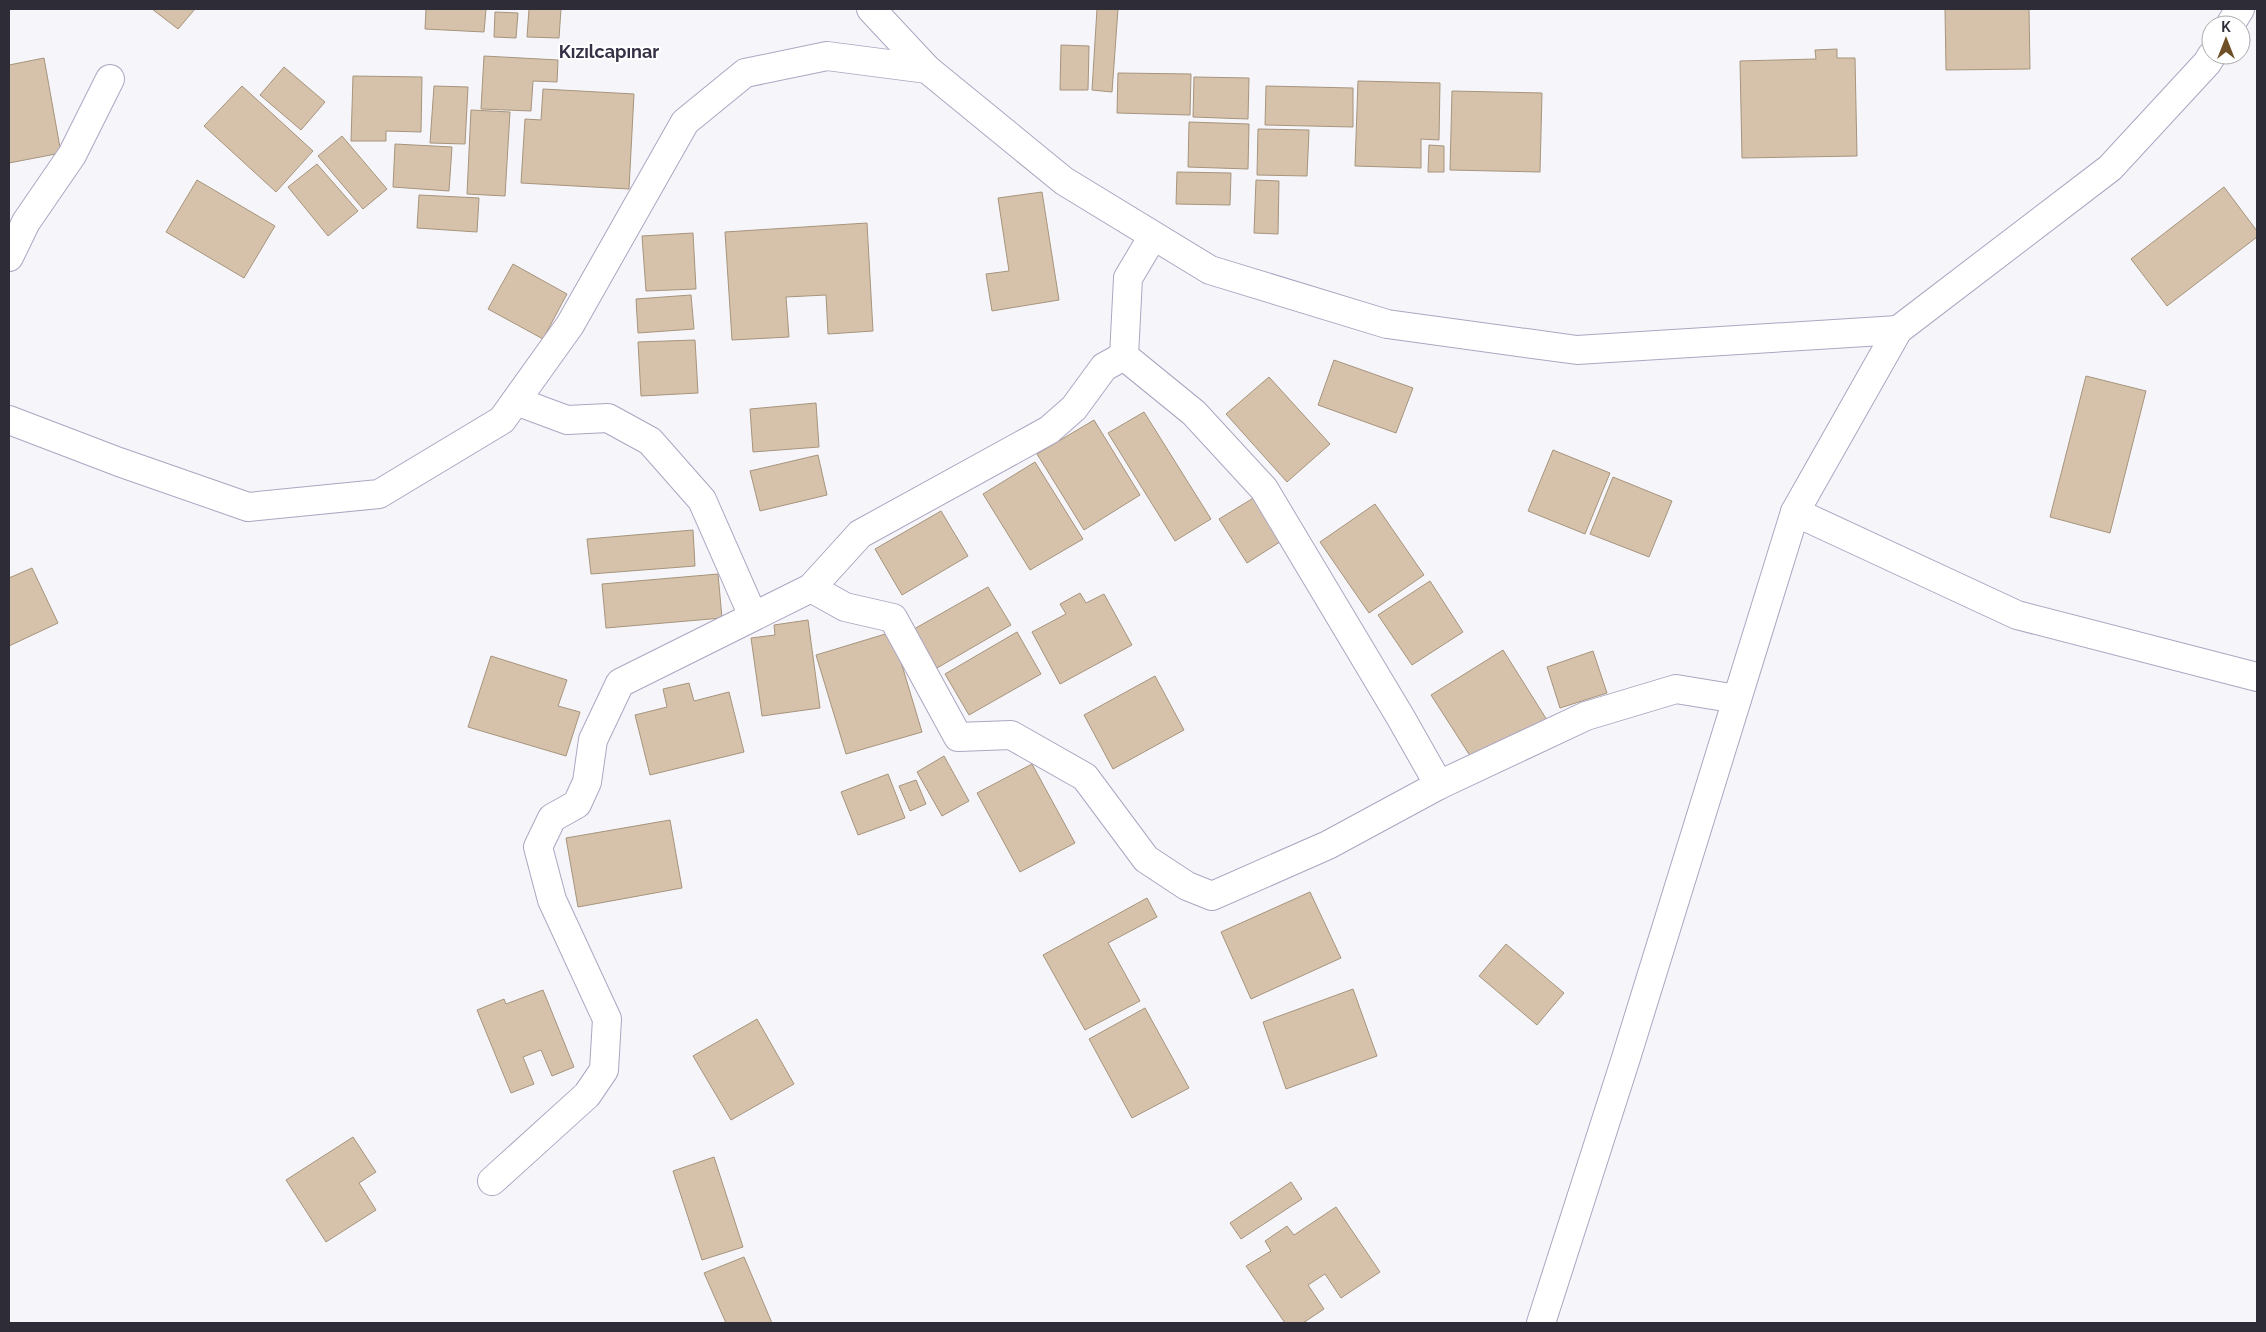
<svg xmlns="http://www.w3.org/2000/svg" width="2266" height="1332" viewBox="0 0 2266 1332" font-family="Raleway,sans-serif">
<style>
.building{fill:#d6c2ab;stroke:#a6947d}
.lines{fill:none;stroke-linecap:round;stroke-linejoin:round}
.minor-casing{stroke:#aca6c1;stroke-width:30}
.minor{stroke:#fff;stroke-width:28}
.labels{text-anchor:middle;stroke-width:4;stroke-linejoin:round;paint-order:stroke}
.quarter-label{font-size:18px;font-weight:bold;fill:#353046;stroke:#fff}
</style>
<rect width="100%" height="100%" fill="#f6f5fa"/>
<g class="building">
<path d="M152,9H195L178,29Z"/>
<path d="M426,9H486L484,32L425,29Z"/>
<path d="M529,9H561L559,38L527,37Z"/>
<path d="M1097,9H1118L1112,92L1092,90Z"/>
<path d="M1945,9H2029L2030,69L1946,70Z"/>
<path d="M495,12L518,13L516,38L494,37Z"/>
<path d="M1061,45L1089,46L1088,90H1060Z"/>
<path d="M1837,49V58H1855L1857,156L1742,158L1740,61L1816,59L1815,50Z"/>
<path d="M484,56L558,60L557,82L533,81L531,111L481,109Z"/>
<path d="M44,58L61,153L9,163V65Z"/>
<path d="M284,67L325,102L301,130L260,95Z"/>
<path d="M1118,73L1191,74L1190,115L1117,113Z"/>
<path d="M353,76L422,77L421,132L386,131V141H351Z"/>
<path d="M1194,77L1249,78L1248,119L1193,117Z"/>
<path d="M1358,81L1440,83L1439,140L1421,139V168L1355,166Z"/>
<path d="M242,86L313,151L276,192L204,126Z"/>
<path d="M434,86L468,87L465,144L430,143Z"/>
<path d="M1266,86L1353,88V127L1265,125Z"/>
<path d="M543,89L634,94L629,189L521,183L525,119L541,120Z"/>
<path d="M1452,91L1542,93L1540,172L1450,170Z"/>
<path d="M471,110L510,112L505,196L467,194Z"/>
<path d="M1189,122L1249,124L1248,169L1188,167Z"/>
<path d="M1258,129L1309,130L1307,176L1257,175Z"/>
<path d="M342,136L387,189L363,209L318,156Z"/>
<path d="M395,144L452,147L449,191L393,187Z"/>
<path d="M1429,145L1444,146V172H1428Z"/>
<path d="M317,164L358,211L328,236L288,187Z"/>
<path d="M1177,172L1231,173L1230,205L1176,204Z"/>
<path d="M197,180L275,226L244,278L166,232Z"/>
<path d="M1256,180L1279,181L1278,234L1254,233Z"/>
<path d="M2224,187L2257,231V237L2167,306L2131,259Z"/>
<path d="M1042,192L1059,300L992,311L986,274L1009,271L998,198Z"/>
<path d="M419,195L479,198L477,232L417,228Z"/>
<path d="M867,223L873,331L828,334L826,295L786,297L789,337L732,340L725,232Z"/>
<path d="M693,233L696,289L646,291L642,236Z"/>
<path d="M513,264L567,294L543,339L488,309Z"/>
<path d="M691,295L694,329L638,333L636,299Z"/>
<path d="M695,340L698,393L641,396L638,342Z"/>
<path d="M1334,360L1413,388L1396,433L1318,405Z"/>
<path d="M2086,376L2146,391L2110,533L2050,517Z"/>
<path d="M1269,377L1330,444L1287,482L1226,414Z"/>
<path d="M816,403L819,447L753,452L750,409Z"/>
<path d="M1144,412L1211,519L1175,541L1108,433Z"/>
<path d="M1094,420L1140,495L1084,530L1037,454Z"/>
<path d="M1553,450L1610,473L1585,534L1528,511Z"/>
<path d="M818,455L827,495L760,511L750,471Z"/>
<path d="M1035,462L1083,539L1030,570L983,494Z"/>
<path d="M1613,477L1672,501L1649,557L1590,534Z"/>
<path d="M1255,497L1283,540L1247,563L1219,519Z"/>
<path d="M1375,504L1424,575L1369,613L1320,542Z"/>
<path d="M941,511L968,556L902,595L875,549Z"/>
<path d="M693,530L695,566L591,574L587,539Z"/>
<path d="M32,568L58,623L9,646V578Z"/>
<path d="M718,574L722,618L606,628L602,584Z"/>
<path d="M1430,581L1463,632L1412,665L1378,615Z"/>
<path d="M988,587L1011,625L937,668L914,629Z"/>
<path d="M1080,593L1086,603L1104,594L1132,645L1060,684L1032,632L1066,614L1060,604Z"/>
<path d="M808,620L820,708L762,716L751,638L775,635L774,625Z"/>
<path d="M892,632L922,732L846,754L816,655Z"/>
<path d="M1017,632L1041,674L969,715L945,674Z"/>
<path d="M1503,650L1547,720L1476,765L1431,695Z"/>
<path d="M1593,651L1607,693L1560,708L1547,667Z"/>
<path d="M491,656L567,680L558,706L580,712L566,756L468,727Z"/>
<path d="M1155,676L1184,730L1113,769L1084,715Z"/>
<path d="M689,683L694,701L729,692L744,752L650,775L635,715L667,707L663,689Z"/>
<path d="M944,756L969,801L942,816L917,772Z"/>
<path d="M1032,764L1075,843L1020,872L977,793Z"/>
<path d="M888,774L905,818L858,835L841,792Z"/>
<path d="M916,780L926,804L910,811L899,786Z"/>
<path d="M670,820L682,888L578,907L566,838Z"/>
<path d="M1310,892L1341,958L1251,999L1221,932Z"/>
<path d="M1147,898L1157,917L1108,943L1140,1001L1085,1030L1043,955Z"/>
<path d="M1506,944L1564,993L1537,1025L1479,976Z"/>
<path d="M1353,989L1377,1056L1286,1089L1263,1022Z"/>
<path d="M543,990L574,1067L552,1076L541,1050L523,1057L534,1084L511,1093L477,1010L504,999L506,1004Z"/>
<path d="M1145,1008L1189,1088L1132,1118L1089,1039Z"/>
<path d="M757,1019L794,1084L731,1120L693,1056Z"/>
<path d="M353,1137L376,1172L359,1183L376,1210L326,1242L286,1180Z"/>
<path d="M714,1157L743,1247L702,1260L673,1171Z"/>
<path d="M1291,1182L1302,1199L1241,1239L1230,1223Z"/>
<path d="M1336,1207L1380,1272L1341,1298L1325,1274L1308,1285L1324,1309L1303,1323H1285L1246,1266L1271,1251L1265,1241L1287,1226L1294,1235Z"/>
<path d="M744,1257L772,1323H726L704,1273Z"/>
</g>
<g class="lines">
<defs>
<g id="minor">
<path d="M871,9L927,69"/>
<path d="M2230,25L2240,9"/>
<path d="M9,257L26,222L72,155L110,79"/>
<path d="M1124,356L1194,413L1264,489L1401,718L1439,785"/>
<path d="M1124,356L1128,278L1153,236"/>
<path d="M516,401L567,420L608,418L650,441L702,500L753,616"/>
<path d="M9,420L119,462L248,507L379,494L502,420L570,325L685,122L745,73L827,56L927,69L1064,181L1210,270L1387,324L1577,350L1898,330"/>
<path d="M1795,512L2017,615L2257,677"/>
<path d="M811,588L845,607L893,618L958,737L1011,735L1085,777L1146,859L1187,886L1212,896L1328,845L1439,785L1586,716L1676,689L1737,699"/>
<path d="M492,1181L587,1095L604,1070L607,1019L552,900L538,847L552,818L577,804L587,782L593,740L620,683L811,588L860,534L1049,430L1074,408L1104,367L1124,356"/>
<path d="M1541,1323L1626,1058L1795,512L1898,330L2110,168L2207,63L2212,55"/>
</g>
</defs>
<use href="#minor" class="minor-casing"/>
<use href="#minor" class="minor"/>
</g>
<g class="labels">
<g class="quarter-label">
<text x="609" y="58">Kızılcapınar</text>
</g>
</g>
<rect width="2266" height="1332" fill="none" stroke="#2e2c36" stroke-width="20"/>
<g transform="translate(2226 40)"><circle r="24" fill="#ffffff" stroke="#ababaf"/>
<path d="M0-4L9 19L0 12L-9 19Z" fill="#6f4f25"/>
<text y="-8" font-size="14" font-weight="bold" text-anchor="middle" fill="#2e2c36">K</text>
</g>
</svg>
